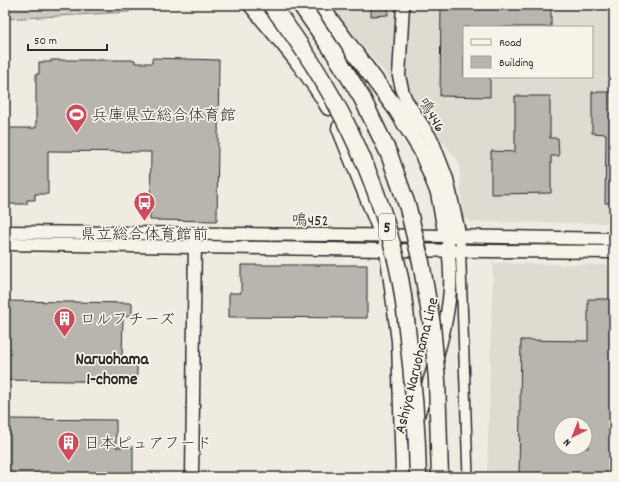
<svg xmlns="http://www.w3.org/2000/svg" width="619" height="482" viewBox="0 0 619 482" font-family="Dekko,'Klee One',sans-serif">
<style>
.built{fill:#dedbd1;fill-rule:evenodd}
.green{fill:#cfcbc2;stroke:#7d7b76}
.building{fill:#b8b5ae;stroke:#2b2b2b;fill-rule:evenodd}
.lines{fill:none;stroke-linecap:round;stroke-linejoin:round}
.street-casing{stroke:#2b2b2b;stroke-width:12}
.secondary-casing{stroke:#2b2b2b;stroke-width:15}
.highway-casing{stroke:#2b2b2b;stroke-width:19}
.street{stroke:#f7f3e8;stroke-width:9}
.secondary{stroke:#f7f3e8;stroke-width:12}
.highway{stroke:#f7f3e8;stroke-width:16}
.highway-bridge-casing{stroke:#2b2b2b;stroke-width:19;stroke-linecap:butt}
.highway-bridge{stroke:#f7f3e8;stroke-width:16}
.labels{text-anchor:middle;stroke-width:3.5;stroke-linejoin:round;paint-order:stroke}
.shield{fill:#f7f3e8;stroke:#686764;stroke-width:1}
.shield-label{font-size:15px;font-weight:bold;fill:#2b2b2b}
.poi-label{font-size:16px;fill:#2b2b2b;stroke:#f7f3e8;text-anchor:start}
.street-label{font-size:16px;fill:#2b2b2b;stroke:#f7f3e8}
.neighbourhood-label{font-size:17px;font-weight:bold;fill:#2b2b2b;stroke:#f7f3e8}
</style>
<rect width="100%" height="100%" fill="#efebe0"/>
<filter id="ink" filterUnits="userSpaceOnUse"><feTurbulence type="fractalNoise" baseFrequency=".025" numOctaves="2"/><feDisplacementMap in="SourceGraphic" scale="8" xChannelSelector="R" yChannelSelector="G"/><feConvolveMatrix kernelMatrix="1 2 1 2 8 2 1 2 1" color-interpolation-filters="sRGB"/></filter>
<g filter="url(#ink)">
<g class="built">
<path d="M329,5H614V223L472,222L463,218L459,162ZM464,27H592V77H464Z"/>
<path d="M493,263L614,265V477H487ZM561,424H585V448H561Z"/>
</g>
<path class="green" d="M5,5H134L129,12L5,19Z"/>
<g class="building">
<path d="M371,5H388V15L371,16Z"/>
<path d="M441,5H551V27H464V77H490V97L440,96Z"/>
<path d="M152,58L219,60L217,221L150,220L151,152L48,151V194H35V200H27V204H5V128H36V74H39V62H51V60H135V63H152Z"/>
<path d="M592,92H614V203H605L606,134L592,133Z"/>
<path d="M515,96H550V138H558L559,156H551V193L491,194V151L515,152Z"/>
<path d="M241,265H367V318L229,317V293H241Z"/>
<path d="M588,299H614V477H519L521,340L588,341ZM561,424H588V448H561Z"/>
<path d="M5,301L132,303V316H123L122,360H137V382L5,380Z"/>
<path d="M5,419L116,420V447H133V477H5Z"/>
</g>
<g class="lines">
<defs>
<path id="street" d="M460,237L468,477"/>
<g id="secondary">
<path d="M403,5L399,76L403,93L406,100L432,140L447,179L460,237"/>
<path d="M5,232L447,236L614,239"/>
<path d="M385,243L398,341L402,474"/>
<path d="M5,244L386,250L614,252"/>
<path d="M418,416C431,375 447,333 450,289C451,274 449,258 448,243"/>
<path d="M192,477L195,239"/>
<path d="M408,477L412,448"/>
</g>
<g id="highway">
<path d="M252,5C279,38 308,70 329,107"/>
<path d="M319,5L397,110L421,149L439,193L447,236"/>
<path d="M340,128L381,230"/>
</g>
</defs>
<use href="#street" class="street-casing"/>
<use href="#secondary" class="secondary-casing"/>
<use href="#highway" class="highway-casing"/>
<use href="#street" class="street"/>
<use href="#secondary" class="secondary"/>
<use href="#highway" class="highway"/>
<defs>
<g id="highway-bridge">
<path d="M271,5C331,82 375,169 397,264C402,285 405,308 407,329C413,378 417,428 418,477"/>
<path d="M301,5L333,51L362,98L389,154L408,208L421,262L432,325L437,380L440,477"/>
</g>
</defs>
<use href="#highway-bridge" class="highway-bridge-casing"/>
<use href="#highway-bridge" class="highway-bridge"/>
</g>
</g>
<defs>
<symbol id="stadium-pin" viewBox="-11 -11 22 30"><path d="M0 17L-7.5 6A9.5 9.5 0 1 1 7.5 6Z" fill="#d1495b" stroke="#f7f3e8"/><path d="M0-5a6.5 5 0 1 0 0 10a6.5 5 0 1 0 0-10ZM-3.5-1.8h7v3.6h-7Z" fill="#fff"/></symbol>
<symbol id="bus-pin" viewBox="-11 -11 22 30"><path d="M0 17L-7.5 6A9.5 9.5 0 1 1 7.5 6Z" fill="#d1495b" stroke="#f7f3e8"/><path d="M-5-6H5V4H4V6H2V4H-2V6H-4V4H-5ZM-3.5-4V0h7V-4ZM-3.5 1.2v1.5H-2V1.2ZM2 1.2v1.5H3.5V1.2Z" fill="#fff"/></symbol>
<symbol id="building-pin" viewBox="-11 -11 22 30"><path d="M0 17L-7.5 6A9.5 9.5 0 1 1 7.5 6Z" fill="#d1495b" stroke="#f7f3e8"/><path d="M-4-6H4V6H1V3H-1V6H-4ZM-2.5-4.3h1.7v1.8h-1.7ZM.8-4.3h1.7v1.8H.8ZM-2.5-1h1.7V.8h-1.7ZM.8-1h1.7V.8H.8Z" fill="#fff"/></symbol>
</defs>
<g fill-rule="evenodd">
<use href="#stadium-pin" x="64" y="102" width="25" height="34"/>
<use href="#bus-pin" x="132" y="190" width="25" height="34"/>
<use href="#building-pin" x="52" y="306" width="25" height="34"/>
<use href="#building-pin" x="56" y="430" width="25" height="34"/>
</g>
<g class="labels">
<rect class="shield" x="379" y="214" width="16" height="26" rx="3"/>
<g class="shield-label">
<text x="387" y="232">5</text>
</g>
<g class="poi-label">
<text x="92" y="120">兵庫県立総合体育館</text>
<text x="144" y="239" text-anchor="middle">県立総合体育館前</text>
<text x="80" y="324">ロルフチーズ</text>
<text x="84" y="448">日本ピュアフード</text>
</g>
<g class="street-label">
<text transform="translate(433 114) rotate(58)" y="6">鳴446</text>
<text transform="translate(310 219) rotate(1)" y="6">鳴452</text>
<text transform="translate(415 365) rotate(-76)" y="6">Ashiya Naruohama Line</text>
</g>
<g class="neighbourhood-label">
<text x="112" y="364">Naruohama<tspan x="112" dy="20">1-chome</tspan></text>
</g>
</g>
<rect width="619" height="482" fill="none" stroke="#f7f3e8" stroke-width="20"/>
<rect x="10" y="10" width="599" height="462" fill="none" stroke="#2b2b2b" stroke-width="1.5" filter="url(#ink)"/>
<rect x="463" y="26" width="130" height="52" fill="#f7f3e8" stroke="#a5a39c"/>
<rect x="471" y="39" width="20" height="6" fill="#f7f3e8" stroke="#a5a39c"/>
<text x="499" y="46" font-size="12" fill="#2b2b2b">Road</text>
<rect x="471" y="56" width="20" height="12" fill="#b8b5ae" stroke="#a5a39c"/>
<text x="499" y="66" font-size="12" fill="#2b2b2b">Building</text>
<g transform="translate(573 436) rotate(223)"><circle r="19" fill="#f7f3e8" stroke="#a5a39c"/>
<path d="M0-3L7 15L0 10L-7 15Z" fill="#d1495b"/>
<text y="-6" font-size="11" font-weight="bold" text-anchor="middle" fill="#2b2b2b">N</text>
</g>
<path d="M28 44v6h79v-6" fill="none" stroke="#2b2b2b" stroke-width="2"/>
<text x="34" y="44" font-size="12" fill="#2b2b2b" stroke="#f7f3e8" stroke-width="3" paint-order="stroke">50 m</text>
</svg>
